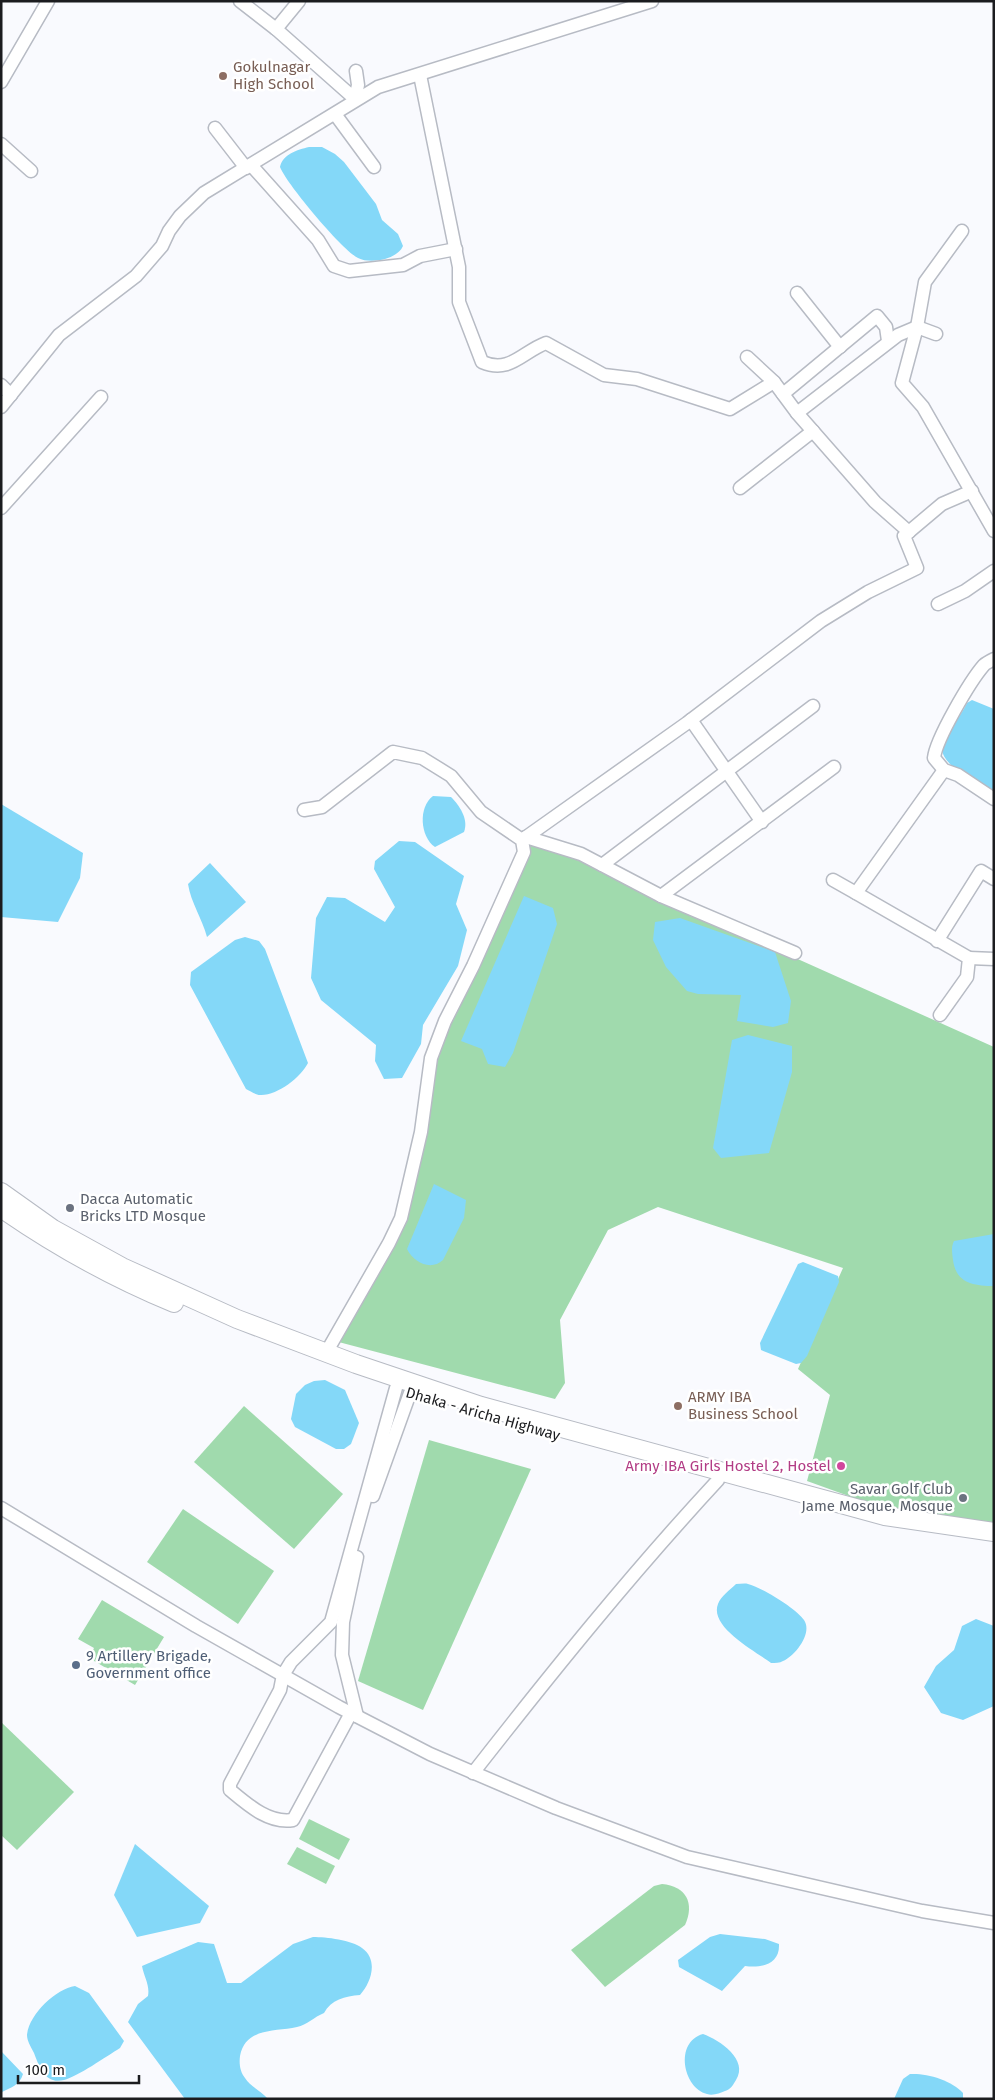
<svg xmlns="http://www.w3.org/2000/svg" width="995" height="2100" viewBox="0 0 995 2100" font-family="'Fira Sans',sans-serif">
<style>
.green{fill:#a0daad}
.water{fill:#84d8f8}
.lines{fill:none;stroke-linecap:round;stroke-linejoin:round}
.minor-casing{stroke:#b7bbc4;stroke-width:15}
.highway-casing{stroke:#b7bbc4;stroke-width:20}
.minor{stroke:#fff;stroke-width:12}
.highway{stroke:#fff;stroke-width:18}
.education-dot{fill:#8d6e63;stroke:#fff;stroke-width:2}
.worship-dot{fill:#6b7280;stroke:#fff;stroke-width:2}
.hotel-dot{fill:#d1479c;stroke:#fff;stroke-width:2}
.service-dot{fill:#5c6f8a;stroke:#fff;stroke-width:2}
.labels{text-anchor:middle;stroke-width:5;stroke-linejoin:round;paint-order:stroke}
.education-label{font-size:15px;fill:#785e54;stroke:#fff;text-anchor:start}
.worship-label{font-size:15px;fill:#5b616d;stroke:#fff;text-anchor:start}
.street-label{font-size:15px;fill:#1b1c1f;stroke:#fff}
.hotel-label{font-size:15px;fill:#b23c85;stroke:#fff;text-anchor:end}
.service-label{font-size:15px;fill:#4e5e75;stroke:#fff;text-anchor:start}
</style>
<rect width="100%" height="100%" fill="#f9fafe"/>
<g class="green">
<path d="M526,837L994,1047V1529L871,1504L807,1481L830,1395L798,1369L843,1268L658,1207L608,1230L560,1320L565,1383L555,1399L331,1340L401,1218L439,1036Z"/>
<path d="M244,1406L343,1494L294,1549L194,1462Z"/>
<path d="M429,1440L531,1469L423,1710L358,1681Z"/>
<path d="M183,1509L274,1571L238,1624L147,1562Z"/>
<path d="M102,1600L164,1637L135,1685L89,1658L94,1648L78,1639Z"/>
<path d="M1,1722L74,1792L17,1850L1,1835Z"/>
<path d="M309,1819L350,1839L339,1860L299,1839Z"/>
<path d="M297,1847L335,1866L326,1884L287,1864Z"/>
<path d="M662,1884C686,1886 695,1903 685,1925L605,1987L571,1950L654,1886Z"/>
</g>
<g class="water">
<path d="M309,147H322L335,154L344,162L376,204L382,220L398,234L403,246C400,253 392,257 385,259C377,261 366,262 358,258C342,250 286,183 280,167C283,154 297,150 309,147Z"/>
<path d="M972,700L994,709V792C980,784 935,764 943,744C949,730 960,717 967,703Z"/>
<path d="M433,796L451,797C459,805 469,819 464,832L435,847C420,837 418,807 433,796Z"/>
<path d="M1,804L83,853L80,878L58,922L1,917Z"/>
<path d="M399,841L415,842L464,876L456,904L467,930L458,966L423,1025L421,1044L402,1078L384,1079L375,1061L376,1045L321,1000L311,978L316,918L327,897L345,898L385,922L395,907L374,869L375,861Z"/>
<path d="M210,863L246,902L207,937C202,918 191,903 188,884Z"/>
<path d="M524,896L553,908L557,924L513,1053L505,1067L488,1064L482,1049L461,1041Z"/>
<path d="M680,918L775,952L791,1001L788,1023L773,1027L737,1021L741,995L698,994L687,991L666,967L653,940L655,922Z"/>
<path d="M245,937L259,941L265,949L308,1063C301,1077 277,1096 260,1095C256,1095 250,1091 246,1089L190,985L191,972L235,940Z"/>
<path d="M748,1035L792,1046V1072L769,1153L721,1158L713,1148L732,1040Z"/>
<path d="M434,1184L466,1200L464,1218L443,1260C431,1271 414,1263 407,1249Z"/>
<path d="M994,1234V1286C973,1286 956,1283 953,1260C952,1252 951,1247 954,1241Z"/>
<path d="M803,1262L838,1276L839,1282L807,1356L801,1363L796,1364L761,1350L760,1343L798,1264Z"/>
<path d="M325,1380L345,1390L359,1423L351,1444L344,1449H336L295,1427L291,1419L296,1394L305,1385L314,1381Z"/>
<path d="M736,1584C740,1584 745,1583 748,1584C761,1587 797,1609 804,1620C813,1633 795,1656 783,1661C780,1663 775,1663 771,1663C755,1651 709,1627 718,1604C721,1596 730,1590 736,1584Z"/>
<path d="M976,1619L994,1626V1706L963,1720L941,1713L924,1687L936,1666L954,1650L962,1626Z"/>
<path d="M135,1844L209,1906L200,1923L137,1937L114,1895Z"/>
<path d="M720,1934L765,1939L779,1944C780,1965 761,1968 745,1966L722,1991L679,1967L678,1960L710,1937Z"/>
<path d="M313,1937C326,1937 352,1940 362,1948C379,1960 371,1983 360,1995C345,1996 331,2000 324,2013C314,2017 307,2025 297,2027C275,2032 246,2027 240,2056C239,2064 240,2072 245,2078C250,2086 261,2091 268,2099H185L128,2022L138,2004L148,1996C150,1985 144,1977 142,1966L198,1942L214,1944L227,1983H241L293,1944Z"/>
<path d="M75,1986L89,1993L124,2041L120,2048C107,2056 77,2077 64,2080C45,2085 39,2066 34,2053C31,2047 27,2041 27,2035C29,2014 56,1989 75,1986Z"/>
<path d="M703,2034C720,2040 749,2060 736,2080C733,2085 731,2089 725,2091C720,2093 713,2096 707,2094C683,2088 674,2042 703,2034Z"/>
<path d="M1,2051L23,2074C20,2085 10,2088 2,2092Z"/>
<path d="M910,2074C927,2073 951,2080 963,2093V2099H894L903,2079Z"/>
</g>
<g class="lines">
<defs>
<g id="minor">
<path d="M240,1L276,29L355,99L358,85L356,71"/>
<path d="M276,29L299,1"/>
<path d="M420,75L459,267V302L482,362C510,374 522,352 546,343L604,375L637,379L730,409L774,382"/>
<path d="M1,82L48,1"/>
<path d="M335,114L374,167"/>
<path d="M215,128L246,168"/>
<path d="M1,144L31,171"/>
<path d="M251,165L318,240L334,266L349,271L403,265L420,256L456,249"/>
<path d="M962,231L925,282L917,327L902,383L923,407L994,531"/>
<path d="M797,293L840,347"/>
<path d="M747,357L774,382L797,413L898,335L917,327L936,334"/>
<path d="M1,385L11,395"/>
<path d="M783,394L877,316L886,327L888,341"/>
<path d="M1,407L59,335L136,276L162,246L169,231L180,216L204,193L378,87L652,1"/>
<path d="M797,413L875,502L909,532"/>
<path d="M740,488L813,431"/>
<path d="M1,508L101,397"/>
<path d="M938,604L965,591L994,571"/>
<path d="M994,659C990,661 986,663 984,665C970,681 936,739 934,758L944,770L958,775L994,799"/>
<path d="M691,720L762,822"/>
<path d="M304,810L322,807L393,752L422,758L451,776L481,812L522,840L524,852L473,966L445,1021L431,1058L421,1132L401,1218L389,1243L326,1353"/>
<path d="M526,837L581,854L661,896L834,767"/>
<path d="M522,840L687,723L821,621L868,592L917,568L904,536L942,504L972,491"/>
<path d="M602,865L813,706"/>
<path d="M833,880L856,893"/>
<path d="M661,896L795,953"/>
<path d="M937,941L981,871L994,879"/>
<path d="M969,958L994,959"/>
<path d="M940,1015L967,977L969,958L856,893L944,770"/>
<path d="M373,1496L410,1393"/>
<path d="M1,1508L196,1626L339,1707L430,1754L556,1808L687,1857L922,1911L994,1923"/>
<path d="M351,1713L293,1820C269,1824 248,1805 230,1790V1784L280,1690L283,1675L291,1662L331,1622L396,1388"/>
<path d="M357,1716L342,1655L343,1622L357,1557"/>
<path d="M473,1773C552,1672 631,1574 718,1480"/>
</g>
<g id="highway">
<path d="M1,1192L53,1229L122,1267L237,1319L356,1364L481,1406L885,1516L994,1532"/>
<path d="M1,1208C57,1247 111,1277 174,1303"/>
</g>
</defs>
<use href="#minor" class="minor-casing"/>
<use href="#highway" class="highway-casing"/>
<use href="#minor" class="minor"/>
<use href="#highway" class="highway"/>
</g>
<g class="education-dot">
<circle cx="223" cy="76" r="5"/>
<circle cx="678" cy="1406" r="5"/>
</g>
<g class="worship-dot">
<circle cx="70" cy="1208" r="5"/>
<circle cx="963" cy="1498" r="5"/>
</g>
<circle class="hotel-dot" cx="841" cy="1466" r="5"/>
<circle class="service-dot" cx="76" cy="1665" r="5"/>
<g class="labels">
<g class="education-label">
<text x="233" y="72">Gokulnagar<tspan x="233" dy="17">High School</tspan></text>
<text x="688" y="1402">ARMY IBA<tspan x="688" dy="17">Business School</tspan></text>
</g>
<g class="worship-label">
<text x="80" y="1204">Dacca Automatic<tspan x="80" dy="17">Bricks LTD Mosque</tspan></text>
<text x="953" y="1494" text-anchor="end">Savar Golf Club<tspan x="953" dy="17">Jame Mosque, Mosque</tspan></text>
</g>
<g class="street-label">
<text transform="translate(483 1414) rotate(16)" y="5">Dhaka - Aricha Highway</text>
</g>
<g class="hotel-label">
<text x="831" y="1471">Army IBA Girls Hostel 2, Hostel</text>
</g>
<g class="service-label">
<text x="86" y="1661">9 Artillery Brigade,<tspan x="86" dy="17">Government office</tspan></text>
</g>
</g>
<rect width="995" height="2100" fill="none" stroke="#1b1c1f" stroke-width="5"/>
<path d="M18 2075v8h121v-8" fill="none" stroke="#1b1c1f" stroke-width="2.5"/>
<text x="25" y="2075" font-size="15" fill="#1b1c1f" stroke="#ffffff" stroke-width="4" paint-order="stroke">100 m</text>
</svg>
